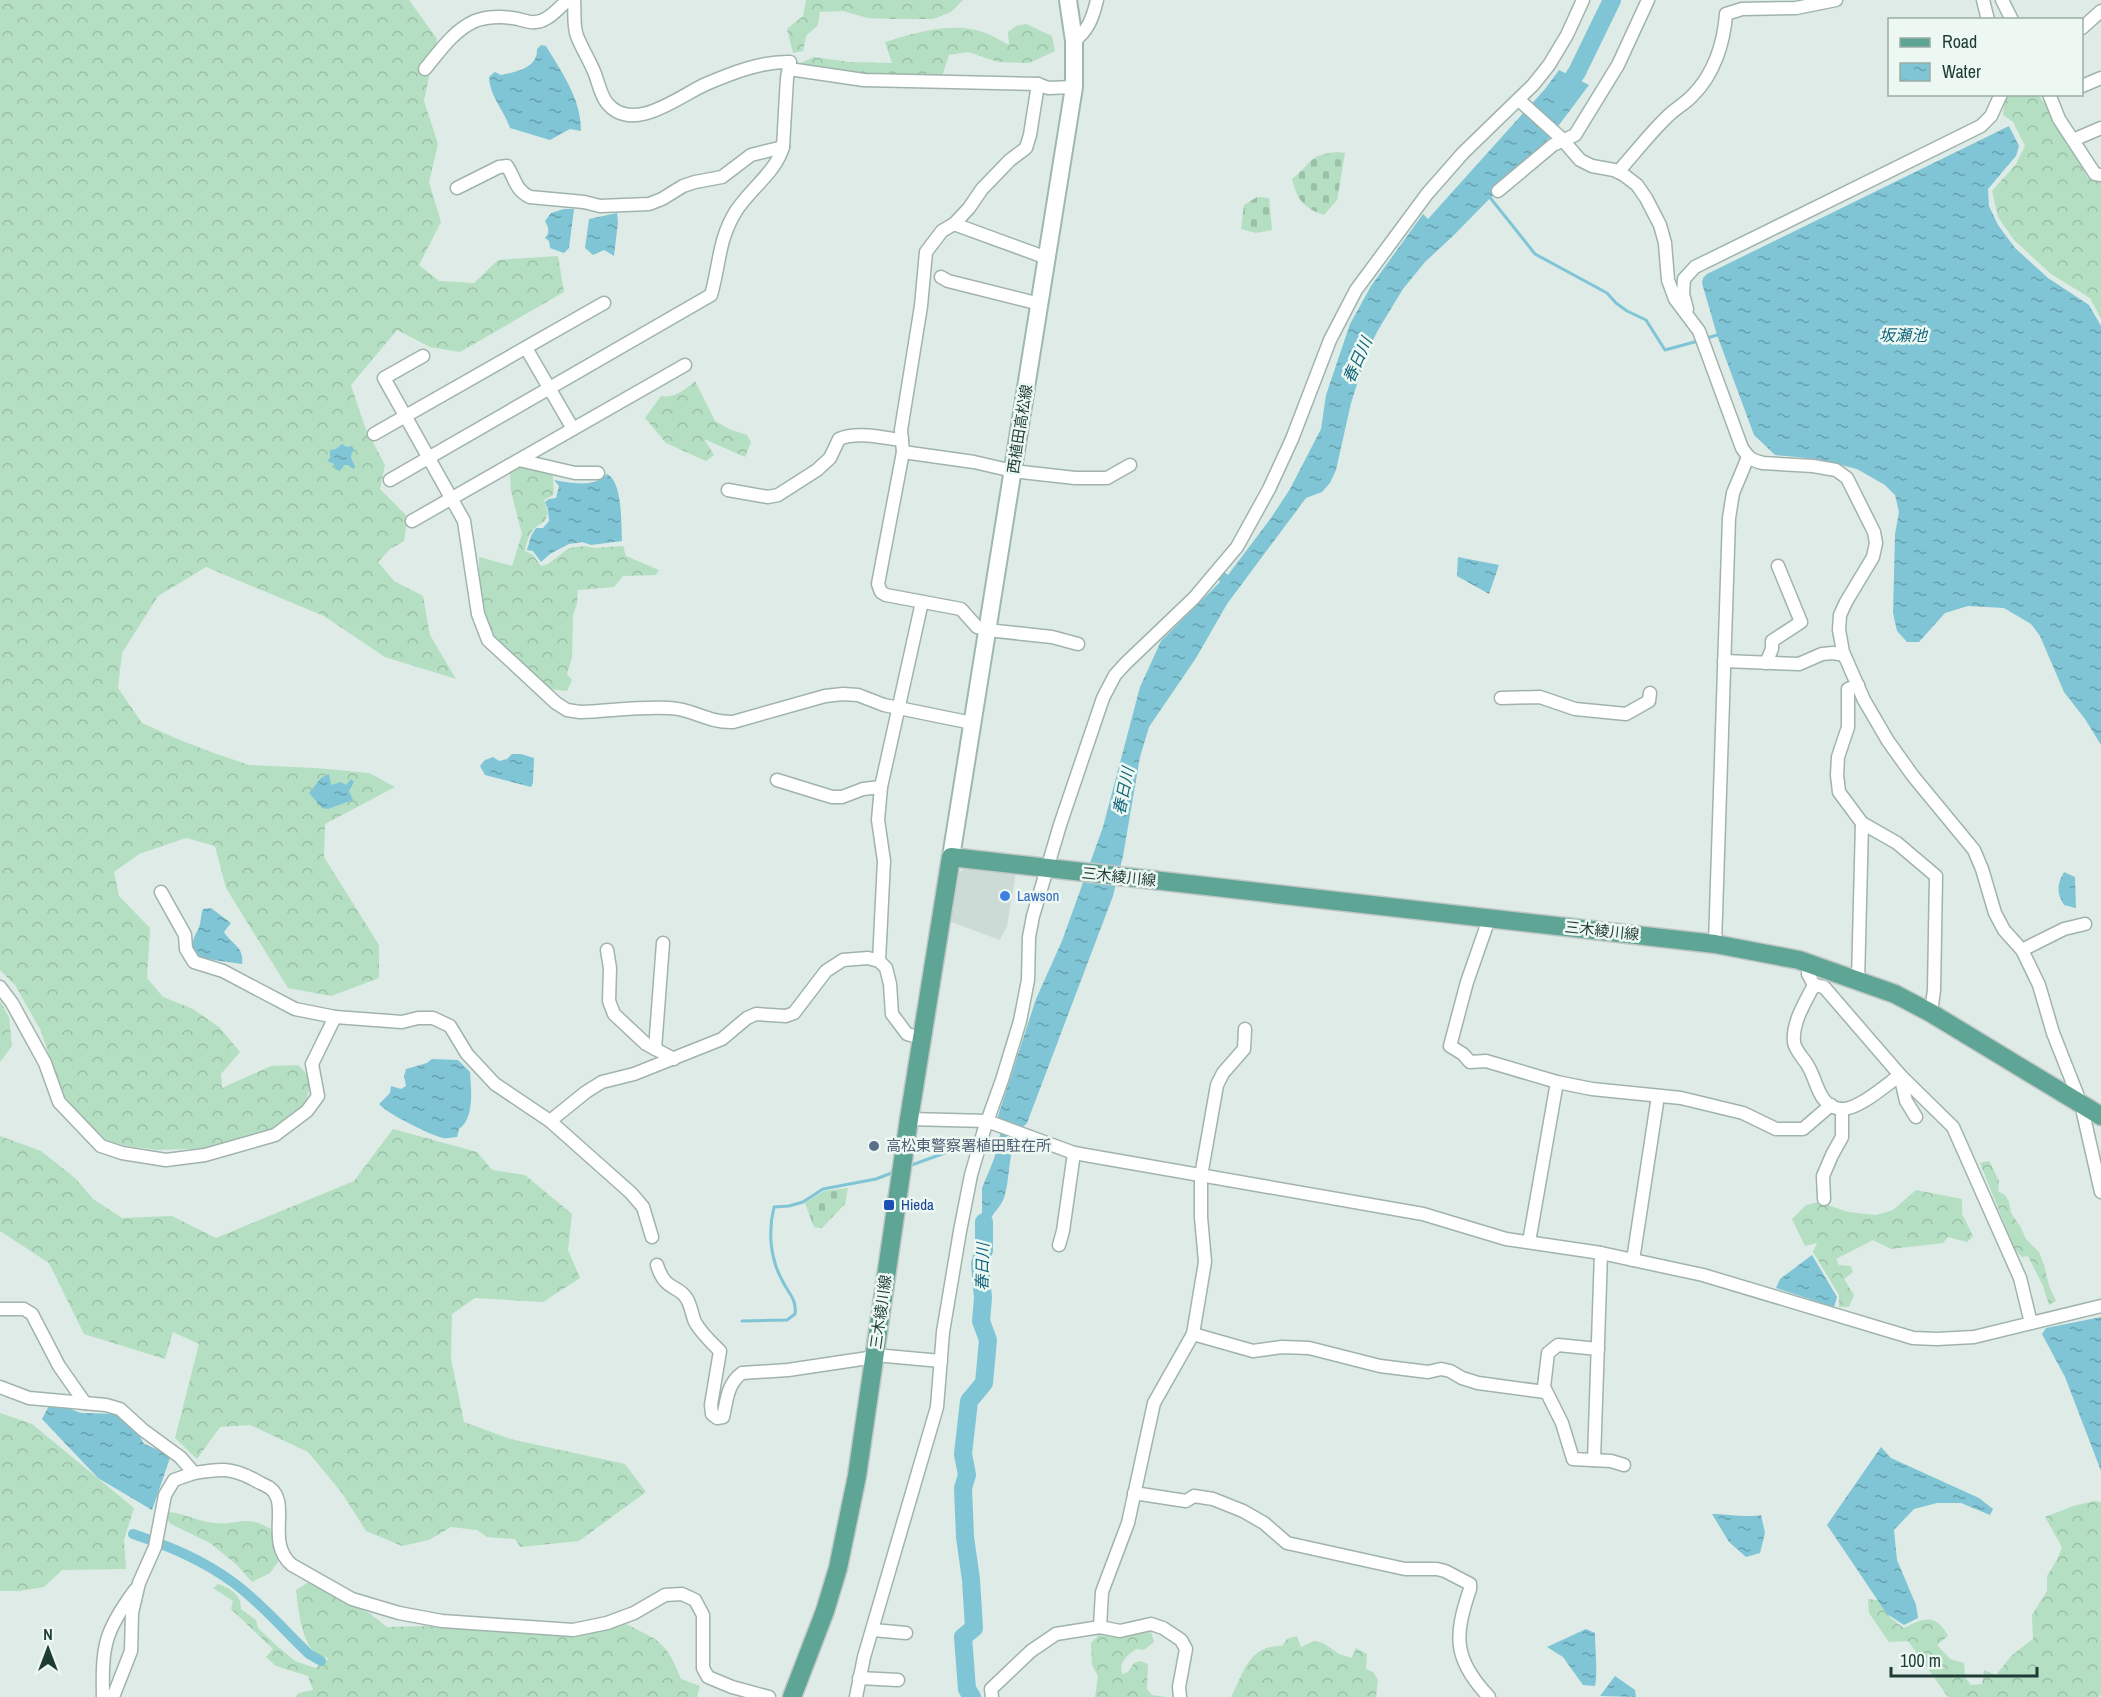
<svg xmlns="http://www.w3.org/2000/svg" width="2101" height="1697" viewBox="0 0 2101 1697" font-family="'Archivo Narrow','Noto Sans JP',sans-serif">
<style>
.built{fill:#ccdbd5}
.forest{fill:url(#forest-crowns)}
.cemetery{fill:url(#cemetery-stones)}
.water{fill:url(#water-ripples)}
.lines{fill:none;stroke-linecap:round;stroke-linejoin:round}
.stream{stroke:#7fc5d6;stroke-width:3}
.canal{stroke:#7fc5d6;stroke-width:10}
.river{stroke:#7fc5d6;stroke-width:18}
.minor-casing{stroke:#a1b3ad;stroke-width:15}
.secondary-casing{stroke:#9cb8af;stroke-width:20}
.primary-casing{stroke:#c0c8c6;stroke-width:21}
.minor{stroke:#fff;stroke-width:12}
.secondary{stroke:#fff;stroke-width:16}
.primary{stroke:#5ea596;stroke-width:18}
.shop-dot{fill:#3f7fe0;stroke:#eef8f3;stroke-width:2}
.service-dot{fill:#5c6f8a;stroke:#eef8f3;stroke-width:2}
.transit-dot{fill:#1a4fb4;stroke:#eef8f3;stroke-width:2}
.labels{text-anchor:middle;stroke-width:5;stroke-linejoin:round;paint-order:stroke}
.street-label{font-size:15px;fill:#1e3c35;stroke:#eef8f3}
.shop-label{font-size:15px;fill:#366cbe;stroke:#eef8f3;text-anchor:start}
.service-label{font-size:15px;fill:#4e5e75;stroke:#eef8f3;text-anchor:start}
.transit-label{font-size:15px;fill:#164399;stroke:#eef8f3;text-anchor:start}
.water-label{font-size:16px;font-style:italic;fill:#13667d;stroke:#eef8f3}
</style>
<defs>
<pattern id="forest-crowns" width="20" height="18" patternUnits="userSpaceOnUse" patternTransform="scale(1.5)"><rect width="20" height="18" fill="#b4dfc2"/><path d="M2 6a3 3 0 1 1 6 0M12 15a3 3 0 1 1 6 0" fill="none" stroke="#9ac0a7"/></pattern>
<pattern id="cemetery-stones" width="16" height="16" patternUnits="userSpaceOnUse" patternTransform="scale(1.5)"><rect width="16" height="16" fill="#b4dfc2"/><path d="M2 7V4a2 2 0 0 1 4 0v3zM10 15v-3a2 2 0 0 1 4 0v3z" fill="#9ac0a7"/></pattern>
<pattern id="water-ripples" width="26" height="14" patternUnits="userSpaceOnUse" patternTransform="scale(1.5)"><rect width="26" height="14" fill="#7fc5d6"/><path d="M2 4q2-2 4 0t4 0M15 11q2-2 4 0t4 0" fill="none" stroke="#67a1ae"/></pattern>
</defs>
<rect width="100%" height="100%" fill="#deebe6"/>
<path class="built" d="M966,867L1016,872L1007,926L1000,940L946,920L953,878Z"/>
<g class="forest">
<path d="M0,0H409L437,39L424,101L438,144L429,182L441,222L419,265L439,281L474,283L498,260L558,256L564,292L460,352L430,347L397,330L351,385L365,427L385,465L380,489L408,517L404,541L390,549L378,562L394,581L423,596L430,635L456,679L385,657L324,616L206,567L158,596L122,653L118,688L142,723L175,738L211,752L249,765L316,768L369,773L395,787L325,824L324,857L379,945V978L331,996L288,988L226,888L215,846L186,838L139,854L114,872L119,896L150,928L147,978L163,997L193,1009L219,1027L240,1052L221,1074L222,1088L271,1066L298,1065L313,1080L304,1105L271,1132L219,1148L157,1150L108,1143L64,1101L41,1031L15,985L0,970Z"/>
<path d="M806,0H963L951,12L933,19H893L868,18L843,11L820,12L818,25L806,36L803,51L793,53L787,29L803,16Z"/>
<path d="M1026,24L1052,36L1055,51L1029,63L998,62L968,52L949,55L942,76L874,75L796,65L814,57L849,62L892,63L885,42C917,32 956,20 988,34C995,37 1002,41 1009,45L1008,32L1016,26Z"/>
<path d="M2005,95H2038L2048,107L2088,178L2101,180V319L2090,298L2051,274L2014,240L1998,217L1992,191L2016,164L2025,146L2013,122L2003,115Z"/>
<path d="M695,381L715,421L729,429L747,435L751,442L745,457L704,439L714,455L706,461L666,443L645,418L661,396C674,399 686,389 695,381Z"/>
<path d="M524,465L553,472C552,481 555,487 553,495L544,500L548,513L545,521C531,529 528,535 525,551L533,555L541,566L548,564L569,548L584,546L595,548L623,546L626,556L659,570L656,575L623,576L614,587L578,590L577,604L573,615L572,658L567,674L572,680L567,691L548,689L504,651L487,630L479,576V557L512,566L522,534L511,491L510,472Z"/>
<path d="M0,1001L9,1017L12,1046L0,1062Z"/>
<path d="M393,1129L477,1152L492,1170L525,1175L572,1214L568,1250L580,1278L543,1302L475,1298L452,1314L451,1359L464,1422L510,1439L625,1464L646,1492L579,1541L520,1547L515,1539L487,1537L477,1530L451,1527L429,1540L402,1546L366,1531L342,1493L308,1452L250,1425L220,1427L197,1459L175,1438L199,1344L173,1332L165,1359L84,1334L49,1263L0,1231V1136L41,1151L75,1178L93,1199L122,1218L172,1216L216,1238L354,1181Z"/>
<path d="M1989,1161L1999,1181L1998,1191L2005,1195L2009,1202L2011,1213L2020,1226L2026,1239L2039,1252L2044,1265L2049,1286L2056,1301L2049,1305L2043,1286L2028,1256L2022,1257L2015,1250L1980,1163Z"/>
<path d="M1916,1190L1962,1199V1214L1973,1236L1967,1242L1948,1237L1943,1243L1891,1249L1873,1240L1836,1259L1839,1265L1851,1266L1853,1272L1844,1279L1854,1295L1849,1307H1839V1295L1813,1252L1817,1243L1805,1246L1792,1219L1806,1205L1819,1202L1848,1212L1876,1215L1893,1210Z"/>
<path d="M0,1413L32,1424L134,1508L124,1540L126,1569L62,1570L44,1587L19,1591H0Z"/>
<path d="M2095,1501L2101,1502V1694L2099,1697H1948L1908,1641L1889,1642L1869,1613L1868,1599L1884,1601L1897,1612L1889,1617L1904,1628C1923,1618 1936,1613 1948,1636L1937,1645L1950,1659L1964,1663L1965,1677L1971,1685L1982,1684L1984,1670L1996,1675L2011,1656L2033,1639L2032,1615L2047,1591V1576L2058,1558L2062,1547L2045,1517L2073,1506Z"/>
<path d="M168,1512C184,1513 199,1522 215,1523C240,1525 246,1514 271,1529L278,1562L270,1573L252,1582L237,1565L210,1543L171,1524L167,1519Z"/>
<path d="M310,1581L345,1603L369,1613L387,1627L426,1626L554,1635L597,1632L626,1624C660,1641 666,1641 681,1679L700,1686L697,1697H296L299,1693L313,1690L308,1676L276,1666L266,1657L273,1649L231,1609L233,1601L213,1588L218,1584C230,1588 242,1595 241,1609L256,1620L258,1628L277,1646L295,1661L315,1668L329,1659C325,1657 319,1655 316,1653C301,1642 298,1606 296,1590Z"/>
<path d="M1140,1631L1151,1632L1154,1642L1144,1650L1136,1649C1127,1656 1119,1661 1122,1674L1128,1672L1134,1663L1140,1661L1148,1664L1147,1689L1152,1695L1166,1697H1095L1098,1676L1092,1665L1091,1643L1097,1637V1632C1117,1632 1120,1642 1140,1631Z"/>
<path d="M1297,1636L1301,1647L1314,1641L1323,1643L1339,1654L1352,1658L1356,1648L1367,1654L1366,1669L1373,1672L1378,1680L1376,1697H1231C1244,1673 1248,1645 1282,1646L1287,1639Z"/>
</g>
<g class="cemetery">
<path d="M1337,152L1345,153L1337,200L1324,215C1304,208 1297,200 1292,179C1314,162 1306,156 1337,152Z"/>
<path d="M1257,197L1269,198L1272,230L1256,233L1241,229L1244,205Z"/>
<path d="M848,1188L845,1204L822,1228L814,1227L805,1203L824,1191Z"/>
</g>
<g class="water">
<path d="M541,45L546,46C562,73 581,98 581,131L570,129L550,140L510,128C504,110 490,97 489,77L495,72L501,75C516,72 538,68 537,49Z"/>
<path d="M1559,70L1589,85L1550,137L1454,235L1425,262L1403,289L1378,330L1368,350L1351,403L1336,470L1330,483L1322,492L1306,498L1227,604L1196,658L1149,727L1140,757L1123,856L1113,896L1027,1123C1006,1141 1012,1174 1004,1198C1001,1206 995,1211 991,1218C987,1228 987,1239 982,1249V1188L994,1159L1001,1131L998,1116L1036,999L1062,941L1103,827L1140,687L1161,641L1220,582L1218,579L1224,572L1228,575L1271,518L1290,489L1321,429L1326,395L1350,324L1371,286L1423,214L1428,219L1545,89Z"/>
<path d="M2009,126L2019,146L2016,156L1988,189L1989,206L1998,225L2015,248L2048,278L2089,305L2101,326V745L2085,719L2064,692L2040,636L2031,624L2004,608L1968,606L1945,613L1919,642H1907L1897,631L1893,613L1895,534L1899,512L1895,495L1885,485L1857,469L1817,459L1775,455L1754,435L1717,335L1702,283L1703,278L1707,274Z"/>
<path d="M564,209H574L569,248L564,253L550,248L549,241L545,238C550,233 549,228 545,221L551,213Z"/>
<path d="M617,213L618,222L614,256L604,250L593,255L585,248L589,219Z"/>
<path d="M342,444L347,447L352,446L354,450C348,458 353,459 355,467L353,469L348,465H344L340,471L335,469L334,464L327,461L330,458V450L336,449Z"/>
<path d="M607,474C623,482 621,524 622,541L591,545L582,542L569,544L550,554L541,562L533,551L527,550L531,536L536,528H543L549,521L548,510L545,502L549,499L556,498L559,486L554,480C571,483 594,488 607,474Z"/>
<path d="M1458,557L1499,565L1489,594L1457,576Z"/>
<path d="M512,754H521L534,758L533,783L531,787L485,775L480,766L485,760L493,757L499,761L507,759Z"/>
<path d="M329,774L331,785L341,782L346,785L351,779L354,782L349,791L353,800L328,809L322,808L309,793L321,778Z"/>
<path d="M2064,872L2075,877L2076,908L2064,905C2056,892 2057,885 2064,872Z"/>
<path d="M211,908L231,923L224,932C231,944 245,947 242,964L200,958L192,949C193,934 198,933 200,924C201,919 201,914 203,909Z"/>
<path d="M432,1059L458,1060L470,1072C471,1088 475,1118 459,1129L457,1137C452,1137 448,1139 443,1138C430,1135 386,1113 379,1104L390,1093L391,1086L401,1089L406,1086L404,1076L406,1069L427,1063Z"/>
<path d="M1812,1255L1837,1297L1834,1307L1776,1288L1780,1279Z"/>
<path d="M2101,1317V1471L2065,1377L2042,1334L2046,1328Z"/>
<path d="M51,1402L81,1413L118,1414L134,1426L144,1444L171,1455L152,1510L98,1478L42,1419Z"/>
<path d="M1881,1447L1891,1458L1979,1498L1993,1509L1990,1515L1961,1503H1937L1914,1509L1894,1530L1897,1560L1916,1605L1918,1618L1904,1625L1887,1614L1827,1525Z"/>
<path d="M1712,1514C1726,1514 1750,1518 1761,1515L1765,1533L1760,1553L1746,1557L1729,1542Z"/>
<path d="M1586,1629L1595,1633C1595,1649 1598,1673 1595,1686L1583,1685L1563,1657L1547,1647Z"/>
<path d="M1615,1676L1635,1690L1636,1697L1600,1696Z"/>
</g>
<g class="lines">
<g class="stream">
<path d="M1488,195L1535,254L1607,293L1616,303L1627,311L1646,320L1665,350L1698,341"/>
<path d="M1704,339L1717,335"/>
<path d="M983,1144L1000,1142"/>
<path d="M909,1166L967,1145L976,1144"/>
<path d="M742,1321L787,1320L795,1314C797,1299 788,1293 782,1280C770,1258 768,1231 774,1207L789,1206L803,1202L823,1189L876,1179L894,1172"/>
</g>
<path class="canal" d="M133,1534C169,1546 203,1560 234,1583C261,1603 284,1630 309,1654L321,1661"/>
<g class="river">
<path d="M1561,96L1577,72L1612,0"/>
<path d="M972,1697L967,1689L963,1637L974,1628L971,1580L965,1537L963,1488L967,1475L963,1454L969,1401L984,1383L988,1340L981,1321L983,1298L980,1264L984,1250V1222"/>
</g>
<defs>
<g id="minor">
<path d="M1983,0L1988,20"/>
<path d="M2002,0L2012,20"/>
<path d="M2082,28L2101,11"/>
<path d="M1074,41C1088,31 1093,17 1097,0"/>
<path d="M425,69C439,52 454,30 475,21C485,17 500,16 512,18C524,19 533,27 547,18C554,14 561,6 568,0"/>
<path d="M789,69L864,80L1038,84L1048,88L1074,87"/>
<path d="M1038,84L1030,135L1026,148L1010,160L982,189L969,208L954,224L942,231L926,252L921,306L901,430L903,452L878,584L881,592L886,595L961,609L977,627L987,630L1052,637L1078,644"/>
<path d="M2082,86L2101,78"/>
<path d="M2049,94L2059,119L2095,174L2101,175"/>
<path d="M1519,100L1561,138L1580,160L1592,166L1614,170L1624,175L1637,185L1646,198L1660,225L1665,243L1668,280L1675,299L1699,331L1742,448C1748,457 1752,461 1763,463L1813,466L1836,470L1847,478L1874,532L1876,543L1873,557L1846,602L1840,615L1839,630L1843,652L1864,700L1888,741L1913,776L1974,850L1982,869L1995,913L2004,930L2022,950L2039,985L2053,1033L2081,1104L2101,1192"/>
<path d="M2073,140L2101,128"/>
<path d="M1618,172C1635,153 1650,133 1668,116C1676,108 1686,103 1693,95C1714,74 1724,43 1726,14L1742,9L1796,8L1836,0"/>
<path d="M457,188L499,167L507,166C515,178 515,190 530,197L584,202L600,206L649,204L662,199L683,186L695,182L722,177L751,155L783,147"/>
<path d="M1498,191L1553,145L1575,135L1618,65L1648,0"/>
<path d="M954,224L1047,258"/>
<path d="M941,277L948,281L1040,304"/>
<path d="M1687,309L1683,294L1684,279L1695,267L1981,126L1991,116L2001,94"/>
<path d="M526,348L573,429"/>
<path d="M423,356L384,378L464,521L478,614L488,640L556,703L567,710L580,712C609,711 640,706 670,708C693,709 708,723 733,722L825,696L843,694L858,695L884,705L972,723"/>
<path d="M374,434L604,303"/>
<path d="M903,452L974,462L1013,471L1075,478H1107L1130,465"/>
<path d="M519,460L575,473H598"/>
<path d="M390,480L711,295C720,264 718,240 736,211C750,189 776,172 783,147L787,78L790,62C762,61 732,73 706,84C681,95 633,135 607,103C601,96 598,82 595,74C590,61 582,49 577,36C573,26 575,11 574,0"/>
<path d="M728,490L768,497L778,495L817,470L830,458L839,439C858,431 883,438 902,440"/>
<path d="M412,521L685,365"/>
<path d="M1724,661L1799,664L1822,654L1833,653L1844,655"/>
<path d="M1766,663L1772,649V641L1801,622L1778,566"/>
<path d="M1858,685L1848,689V727L1838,757L1837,775L1839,792L1862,823L1858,981"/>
<path d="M1501,698L1540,697L1575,709L1626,714L1649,701L1650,693"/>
<path d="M777,780L832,797H842L863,789L881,787"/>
<path d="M1862,823L1897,843L1936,876L1934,990L1931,1013"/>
<path d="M161,892L185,935L186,949L194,962L223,971L295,1009L335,1017L402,1022L418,1018H433L450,1026L467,1054L495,1084L550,1121L631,1193L643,1207L652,1237"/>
<path d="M1489,919L1467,982L1450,1046L1463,1054L1470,1062L1486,1061L1557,1082L1592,1089L1681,1098L1743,1113L1776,1129H1803L1831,1105"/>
<path d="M1715,944L1729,518L1733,493L1748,457"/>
<path d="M607,950L610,968L609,1001L614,1014L646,1044L674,1059"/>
<path d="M2022,950L2064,929L2085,924"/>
<path d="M879,961L884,861L878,820L881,787L922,602"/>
<path d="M1809,964L1808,974L1814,985C1806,1001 1792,1022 1794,1042C1795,1051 1804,1058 1808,1066C1817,1080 1818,1106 1840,1109C1857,1111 1886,1085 1900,1075L1953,1127L2020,1278L2031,1323"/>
<path d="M1814,985L1824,987L1900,1075L1906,1101L1916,1117"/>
<path d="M0,987L12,1003L45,1063L59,1102L101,1146L122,1153L166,1160L205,1155L275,1135L307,1111L318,1096L312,1064L335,1017"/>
<path d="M655,1049L663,943"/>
<path d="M909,1119L987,1121L1074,1153L1423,1214L1506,1239L1601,1253L1703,1275L1913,1338L1937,1339L1974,1337L2101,1306"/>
<path d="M550,1121L586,1092L602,1082L634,1074L722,1039L747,1018L756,1014L786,1016L794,1013L826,971L843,960L868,958L879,961L886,968L890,984L892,1014L907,1034L921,1038"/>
<path d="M1824,1199L1823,1176L1832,1155L1842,1137V1109"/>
<path d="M1529,1242L1557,1082"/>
<path d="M1059,1245L1063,1231L1074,1153"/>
<path d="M1633,1260L1658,1096"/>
<path d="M657,1265C666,1293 677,1283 687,1299C691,1306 692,1315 695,1322C701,1333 711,1342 720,1351L711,1405L712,1414L717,1418L723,1417C727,1400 727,1384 742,1373L788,1370L875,1357"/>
<path d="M0,1309H24L32,1314L59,1366L85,1403"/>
<path d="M1193,1334L1253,1351L1282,1347L1309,1348L1380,1366L1428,1372L1441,1369L1450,1371L1462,1378L1478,1383L1545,1392"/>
<path d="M1598,1349L1558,1345L1548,1353L1544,1387L1562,1423L1573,1459L1611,1461L1624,1465"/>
<path d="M875,1355L941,1361"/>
<path d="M0,1387L29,1398L106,1405L120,1409L143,1430L180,1457L194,1473C219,1469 230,1467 253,1479C258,1482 265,1485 270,1488C291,1504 265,1542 292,1565L352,1599L399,1613L442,1621L573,1630L607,1623L634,1613L665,1595L682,1594L695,1600L703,1615V1668L708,1677L732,1687L769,1697"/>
<path d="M1594,1460L1601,1253"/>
<path d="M1134,1493L1186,1501L1194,1496L1213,1499L1243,1511L1264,1523L1287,1543L1405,1569H1437L1445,1571L1470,1584V1589C1454,1636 1453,1659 1489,1697"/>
<path d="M1100,1627L1120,1631L1151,1624L1163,1628L1181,1640L1186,1649L1179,1687L1180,1697"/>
<path d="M873,1630L906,1633"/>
<path d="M859,1678L898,1680"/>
<path d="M103,1697C102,1646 104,1632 135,1590"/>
<path d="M113,1697L131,1651L132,1613L139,1583L155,1547L165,1495L174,1480L194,1473"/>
<path d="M856,1697L864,1657L937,1407L943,1332L960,1231L971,1175L984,1130L1002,1080L1020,1021L1028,980L1029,937L1033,916L1060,825L1103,698L1115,675L1126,663L1194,598L1237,547L1269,489L1292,439L1330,340L1356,290L1427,194L1463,153L1533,85L1549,65L1567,35L1583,0"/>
<path d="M992,1697L991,1689L1031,1651L1056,1634L1100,1627L1102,1592L1128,1523L1154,1403L1193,1334L1205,1262L1201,1217V1176L1217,1085L1223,1073L1244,1049L1245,1029"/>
</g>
<path id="secondary" d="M951,857L1074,87V41L1068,0"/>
<path id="primary" d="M792,1697L825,1611L838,1568L857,1476L909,1119L951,857L1715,944L1799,960L1895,994L1931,1013L2101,1116"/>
</defs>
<use href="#minor" class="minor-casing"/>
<use href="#secondary" class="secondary-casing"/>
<use href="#primary" class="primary-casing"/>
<use href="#minor" class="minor"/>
<use href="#secondary" class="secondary"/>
<use href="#primary" class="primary"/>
</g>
<circle class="shop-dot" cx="1005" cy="896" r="6"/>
<circle class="service-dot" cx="874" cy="1146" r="6"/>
<rect class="transit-dot" x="883" y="1199" width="12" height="12" rx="3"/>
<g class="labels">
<g class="street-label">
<text transform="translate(1020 429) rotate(-81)" y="5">西植田高松線</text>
<text transform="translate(1119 877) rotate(6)" y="5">三木綾川線</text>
<text transform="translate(1602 931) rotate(6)" y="5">三木綾川線</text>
<text transform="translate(881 1312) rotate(-82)" y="5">三木綾川線</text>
</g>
<g class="shop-label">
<text x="1017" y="901">Lawson</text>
</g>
<g class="service-label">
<text x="886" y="1151">高松東警察署植田駐在所</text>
</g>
<g class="transit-label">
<text x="901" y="1210">Hieda</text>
</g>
<g class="water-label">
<text x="1903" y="341">坂瀬池</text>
<text transform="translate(1357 360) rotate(-66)" y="6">春日川</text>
<text transform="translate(1123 791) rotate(-78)" y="6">春日川</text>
<text transform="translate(982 1267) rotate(-89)" y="6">春日川</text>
</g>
</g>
<rect x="1888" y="18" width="195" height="78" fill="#eef8f3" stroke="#9bada7" stroke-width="1.5"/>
<rect x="1900" y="38" width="30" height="9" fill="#5ea596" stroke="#9bada7" stroke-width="1.5"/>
<text x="1942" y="48" font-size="18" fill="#1e3c35">Road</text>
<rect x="1900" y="63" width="30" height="18" fill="url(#water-ripples)" stroke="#9bada7" stroke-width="1.5"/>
<text x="1942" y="78" font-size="18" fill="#1e3c35">Water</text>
<g transform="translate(48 1649)" stroke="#eef8f3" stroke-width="4.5" paint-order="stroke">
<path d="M0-4.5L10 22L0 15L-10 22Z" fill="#1e3c35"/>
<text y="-9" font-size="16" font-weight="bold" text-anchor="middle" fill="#1e3c35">N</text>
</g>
<path d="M1891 1667v9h146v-9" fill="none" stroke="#1e3c35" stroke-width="3"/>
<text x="1900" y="1667" font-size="18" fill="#1e3c35" stroke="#eef8f3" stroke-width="4.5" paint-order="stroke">100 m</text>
</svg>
